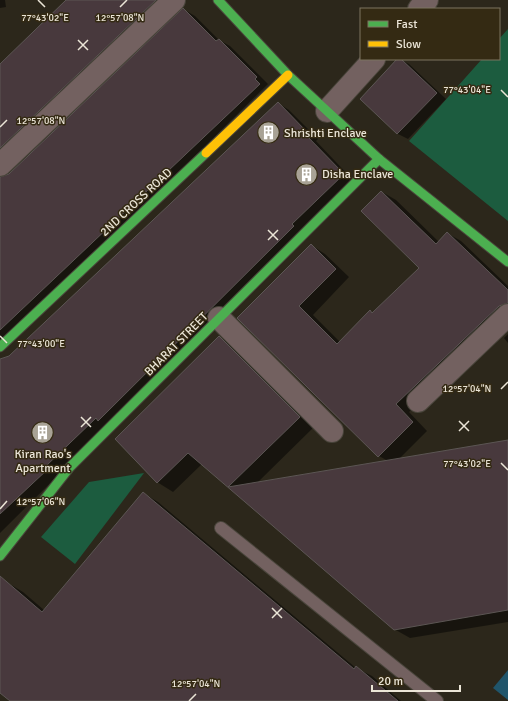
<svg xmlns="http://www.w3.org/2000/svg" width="508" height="701" viewBox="0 0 508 701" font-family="Signika,sans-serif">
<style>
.green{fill:#1c5c3f}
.water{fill:#20556b}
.shadow{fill:#0007}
.building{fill:#48393d;stroke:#5c5654}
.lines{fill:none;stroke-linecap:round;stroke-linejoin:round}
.lane-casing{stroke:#49453b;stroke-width:14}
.street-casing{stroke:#49453b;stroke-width:24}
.fast-casing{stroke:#49453b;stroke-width:11}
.slow-casing{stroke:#49453b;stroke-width:11}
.lane{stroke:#736160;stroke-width:12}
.street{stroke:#736160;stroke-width:22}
.fast{stroke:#4caf50;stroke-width:9}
.slow{stroke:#ffc107;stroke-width:9}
.ticks{fill:none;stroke:#ebe5d7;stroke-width:1.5}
.labels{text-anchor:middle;stroke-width:3;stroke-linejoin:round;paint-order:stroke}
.poi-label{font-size:12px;fill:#ebe5d7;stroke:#342a13;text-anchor:start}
.street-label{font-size:12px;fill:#ebe5d7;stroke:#342a13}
.ticks-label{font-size:10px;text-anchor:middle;fill:#ebe5d7;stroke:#342a13;stroke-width:3;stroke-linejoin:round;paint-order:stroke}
</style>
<rect width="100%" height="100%" fill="#2c271b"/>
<g class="green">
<path d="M508,29V221L409,141L482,59H499V39Z"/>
<path d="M144,473L75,564L41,537L89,482Z"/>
</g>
<path class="water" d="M508,670V700L493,688Z"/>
<g class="shadow">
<path d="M0,0H5L6,7L0,8Z"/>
<path d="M68,0H174L0,167V66Z"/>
<path d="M183,9L195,16L219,40L230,46L268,84L0,349V177L1,178L9,175Z"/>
<path d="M399,59L409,64L446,99L408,139L398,134L361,99Z"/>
<path d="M278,103L289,110L318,139L316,141L354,181L0,533V359L9,357Z"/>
<path d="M382,192L396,200L439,242L447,233L461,241L508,286V303L502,299L501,301L508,305L495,331L409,412L427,431L398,460L508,441V622L410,638L394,629L202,464L173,492L157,482L219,337L235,346L315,426L257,483L388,461L379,456L238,318L311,245L325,254L349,277L313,315L340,342L370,312L373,313L420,268Z"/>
<path d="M508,334V343L504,338Z"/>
<path d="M143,493L158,502L356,668L372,676L401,701H12L0,692V592L8,583L23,592L44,610Z"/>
</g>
<g class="building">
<path d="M66,0H156L0,148V64Z"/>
<path d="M183,8L216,41L219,39L257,77L255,79L260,84L0,330V177L9,174Z"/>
<path d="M397,59H401L437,93L397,134L360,99Z"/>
<path d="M278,102L307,132L305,134L344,174L292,224L294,226L98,421L96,418L46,466L48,469L0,514V359L9,356Z"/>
<path d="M381,191L436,244L447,232L508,290V303L499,306L481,323L396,404L413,422L378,457L237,318L311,244L336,269L299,306L337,344L370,310L372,313L419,268L361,211Z"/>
<path d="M219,336L300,417L228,487L508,440V610L394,630L188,453L157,483L115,439Z"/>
<path d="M143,492L354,669L356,666L398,701H10L0,693V576L42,612Z"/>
</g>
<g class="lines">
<defs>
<path id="lane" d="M221,528L437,701"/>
<g id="street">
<path d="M419,9L427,0"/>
<path d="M327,111L374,59"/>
<path d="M0,165L174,0"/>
<path d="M219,318L332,431"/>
<path d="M418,401L508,315"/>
</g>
<g id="fast">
<path d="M218,0L288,75L379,159L508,262"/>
<path d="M0,347L206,153"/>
<path d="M0,556L70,467L379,159"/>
</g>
<path id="slow" d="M206,153L288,75"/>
</defs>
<use href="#lane" class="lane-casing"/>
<use href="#street" class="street-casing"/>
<use href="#fast" class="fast-casing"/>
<use href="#slow" class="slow-casing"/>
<use href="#lane" class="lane"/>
<use href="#street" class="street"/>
<use href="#fast" class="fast"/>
<use href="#slow" class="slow"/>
</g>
<path class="ticks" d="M38,0L45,7M120,7L127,0M78,40L88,50M78,50L88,40M501,90L508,97M0,127L7,120M268,230L278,240M268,240L278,230M0,336L7,343M501,389L508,382M81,417L91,427M459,421L469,431M81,427L91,417M459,431L469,421M501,463L508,470M0,509L7,501M272,608L282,618M272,618L282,608M189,701L196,694"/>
<defs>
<symbol id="building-disc" viewBox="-11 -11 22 22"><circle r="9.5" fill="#a8a295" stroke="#342a13"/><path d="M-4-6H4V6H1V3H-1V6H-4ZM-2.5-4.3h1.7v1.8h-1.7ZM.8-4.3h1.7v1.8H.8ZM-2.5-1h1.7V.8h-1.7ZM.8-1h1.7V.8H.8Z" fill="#fff"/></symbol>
</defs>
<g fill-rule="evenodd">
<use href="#building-disc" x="256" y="120" width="25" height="25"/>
<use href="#building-disc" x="294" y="162" width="25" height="25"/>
<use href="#building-disc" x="30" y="420" width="25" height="25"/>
</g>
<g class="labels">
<g class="poi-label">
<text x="284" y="137">Shrishti Enclave</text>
<text x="322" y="178">Disha Enclave</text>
<text x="43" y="458" text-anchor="middle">Kiran Rao's<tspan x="43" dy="14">Apartment</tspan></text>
</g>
<g class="street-label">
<text transform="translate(136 202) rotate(-43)" y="4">2ND CROSS ROAD</text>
<text transform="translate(176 344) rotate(-45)" y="4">BHARAT STREET</text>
</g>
</g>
<g class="ticks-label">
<text x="45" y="21">77°43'02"E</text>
<text x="120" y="21">12°57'08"N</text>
<text x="467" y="93">77°43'04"E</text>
<text x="41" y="124">12°57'08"N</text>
<text x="41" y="347">77°43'00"E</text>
<text x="467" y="392">12°57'04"N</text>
<text x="467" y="467">77°43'02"E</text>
<text x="41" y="505">12°57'06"N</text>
<text x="196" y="687">12°57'04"N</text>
</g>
<rect x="360" y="8" width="140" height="52" fill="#342a13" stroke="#7d7561"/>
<rect x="368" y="21" width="20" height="6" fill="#4caf50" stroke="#7d7561"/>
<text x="396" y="28" font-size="12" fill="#ebe5d7">Fast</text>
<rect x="368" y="41" width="20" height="6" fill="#ffc107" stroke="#7d7561"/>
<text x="396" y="48" font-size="12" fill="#ebe5d7">Slow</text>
<path d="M372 685v6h88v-6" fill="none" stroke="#ebe5d7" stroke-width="2"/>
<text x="378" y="685" font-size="12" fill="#ebe5d7" stroke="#342a13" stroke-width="3" paint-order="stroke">20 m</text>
</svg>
